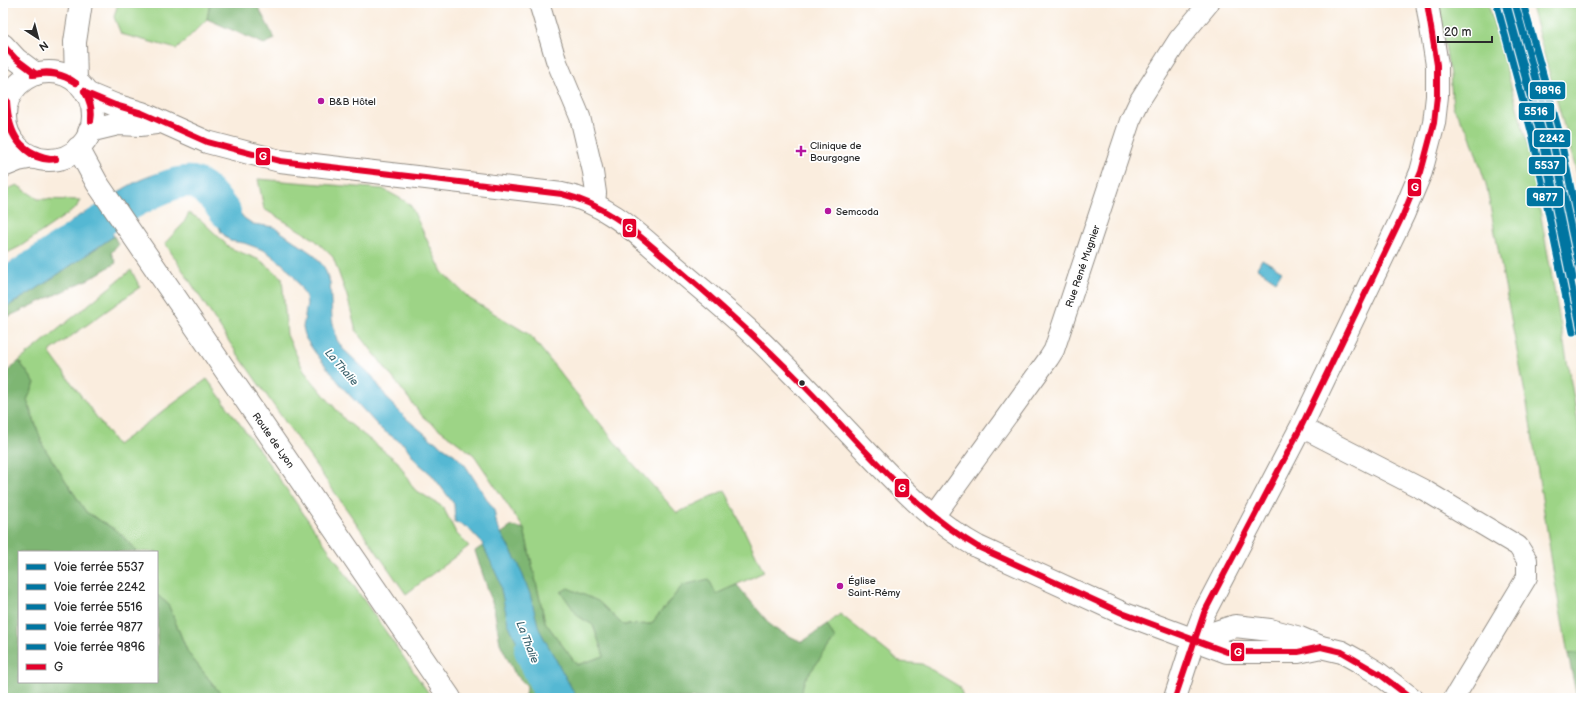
<svg xmlns="http://www.w3.org/2000/svg" width="1584" height="701" viewBox="0 0 1584 701" font-family="'Balsamiq Sans',sans-serif">
<style>
.green{fill:#9dd486;stroke:#648058}
.forest{fill:#7eb673;stroke:#54704f}
.water{fill:#54b8d3;stroke:#40727f}
.lines{fill:none;stroke-linecap:round;stroke-linejoin:round}
.river{stroke:#54b8d3;stroke-width:32}
.street-casing{stroke:#928c84;stroke-width:22}
.secondary-casing{stroke:#928c84;stroke-width:24}
.primary-casing{stroke:#928c84;stroke-width:24}
.street{stroke:#fff;stroke-width:20}
.secondary{stroke:#fff;stroke-width:22}
.primary{stroke:#fff;stroke-width:22}
.bus-1-casing{stroke:#fff;stroke-width:9}
.bus-1{stroke:#e4002b;stroke-width:6}
.rail-1-casing{stroke:#fff;stroke-width:10}
.rail-2-casing{stroke:#fff;stroke-width:10}
.rail-3-casing{stroke:#fff;stroke-width:10}
.rail-4-casing{stroke:#fff;stroke-width:10}
.rail-5-casing{stroke:#fff;stroke-width:10}
.rail-1{stroke:#0075a1;stroke-width:7}
.rail-2{stroke:#0075a1;stroke-width:7}
.rail-3{stroke:#0075a1;stroke-width:7}
.rail-4{stroke:#0075a1;stroke-width:7}
.rail-5{stroke:#0075a1;stroke-width:7}
.poi-dot{fill:#b5179e;stroke:#fff;stroke-width:1.5}
.bus-dot{fill:#2b2b2b;stroke:#fff;stroke-width:1.5}
.labels{text-anchor:middle;stroke-width:3.5;stroke-linejoin:round;paint-order:stroke}
.poi-label{font-size:10px;fill:#2b2b2b;stroke:#fff;text-anchor:start}
.street-label{font-size:10px;fill:#2b2b2b;stroke:#fff}
.water-label{font-size:11px;font-style:italic;fill:#3b636e;stroke:#fff}
.line-badge{stroke:#fff;stroke-width:1.5}
.badge-label{font-size:11px;text-anchor:middle;font-weight:bold;fill:#fff}
</style>
<rect width="100%" height="100%" fill="#fff"/>
<filter id="ink" filterUnits="userSpaceOnUse"><feTurbulence type="fractalNoise" baseFrequency=".025" numOctaves="2"/><feDisplacementMap in="SourceGraphic" scale="8" xChannelSelector="R" yChannelSelector="G"/><feConvolveMatrix kernelMatrix="1 2 1 2 8 2 1 2 1" color-interpolation-filters="sRGB"/></filter>
<filter id="wash" filterUnits="userSpaceOnUse"><feTurbulence type="fractalNoise" baseFrequency=".012" numOctaves="4" result="noise"/><feDisplacementMap in="SourceGraphic" scale="16" xChannelSelector="R" yChannelSelector="G"/><feGaussianBlur stdDeviation="0.9" result="paint"/><feColorMatrix in="noise" values="0 0 0 0 0 0 0 0 0 0 0 0 0 0 0 0 0 1.4 0 .05"/><feComposite in="paint" operator="in"/></filter>
<g filter="url(#wash)">
<rect width="100%" height="100%" fill="#faedde"/>
<g class="green">
<path d="M118,3H210L207,19L177,49L121,34L114,17Z"/>
<path d="M1438,3H1488L1529,150L1581,438V652L1568,654L1555,582L1529,415L1486,184L1469,133L1453,107L1450,75Z"/>
<path d="M1530,3H1581V188Z"/>
<path d="M258,179L383,189L405,201L411,206L442,272L470,299L530,335L621,450L677,513L725,490L764,572L716,594L683,585L651,624L623,625L598,601L578,616L593,625L604,656L577,665L545,622L524,529L474,455L423,417L356,330L347,296L333,257L314,239L264,209Z"/>
<path d="M17,185L38,199L80,200L76,208L21,246L3,255V191Z"/>
<path d="M189,213L201,220L230,248L260,260L282,278L287,335L304,371L345,420L398,462L414,489L443,507L456,533L469,546L406,594L232,346L165,243L183,224Z"/>
<path d="M131,270L140,287L49,352L117,445L207,379L262,454L432,698H224L188,653L168,604L157,595V552H137L119,532L86,512L43,446L27,399L35,383L19,361Z"/>
<path d="M840,614L900,662L922,664L960,687L963,698H799L805,679L835,639L827,625Z"/>
</g>
<g class="forest">
<path d="M210,3H256L275,39L264,44L207,19Z"/>
<path d="M114,236L118,244L111,253L116,263L89,279L3,319V309L35,290Z"/>
<path d="M19,361L35,383L27,400L43,446L86,512L119,532L137,552H19V682H157V595L168,604L188,653L224,698H3V376Z"/>
<path d="M512,526L524,529L545,622L577,665L604,656L593,625L578,616L561,592L568,588L598,601L623,625L651,624L683,585L709,579L716,594L737,585L773,628L802,642L827,625L835,639L805,679L799,698H524L527,686L515,674L500,643L494,608L475,551Z"/>
<path d="M1581,652V698H1577L1568,654Z"/>
</g>
<g class="water">
<path d="M179,169L183,192L164,197L137,215L120,191C139,179 157,172 179,169Z"/>
<path d="M193,169L201,170L213,179L244,218L253,224L274,227L314,255L324,267L330,282L332,319L337,340L343,349L372,376L390,402L408,420L431,439L455,455L465,465L494,510L497,526L519,565L530,594L539,629L577,698H552L523,654L514,636L508,623L499,580L482,543L468,528L455,522L454,504L432,475L417,462L405,445L381,429L344,389L314,351L306,339L303,327L307,304L306,297L295,278L285,266L266,251L244,243L230,241L221,232L215,216L205,202L194,192Z"/>
<path d="M95,208L114,236L35,290L3,309V267L38,247L80,215Z"/>
<path d="M1262,259L1282,271L1276,281L1257,268Z"/>
</g>
<g class="lines">
<g class="river">
<path d="M3,286C38,265 158,175 192,182C207,186 216,201 225,212"/>
<path d="M530,650L552,698"/>
</g>
</g>
</g>
<g filter="url(#ink)">
<g class="lines">
<defs>
<g id="street">
<path d="M539,3L556,60L580,117L593,172L596,193L595,204"/>
<path d="M1301,427L1424,490L1518,546L1527,560V577L1454,698"/>
<path d="M933,518L1049,358L1054,350L1130,121L1140,100L1179,39L1209,3"/>
</g>
<g id="secondary">
<path d="M86,93L115,105L142,113L207,142L280,161L562,194C607,202 639,235 672,264C708,295 746,325 778,359C808,389 837,420 866,451C901,488 934,523 978,547L1122,613L1227,652H1298L1321,647"/>
<path d="M89,131L118,124L140,125L156,123"/>
<path d="M1194,639L1235,626L1270,630L1300,638L1321,647L1342,652L1360,662L1378,673L1411,698"/>
<path d="M1175,698L1194,639L1204,613L1301,427L1403,215L1421,172L1434,123L1437,96V65L1427,3"/>
</g>
<g id="primary">
<path d="M3,45L16,59L36,74"/>
<circle cx="49" cy="116" r="44"/>
<path d="M76,81L75,42L81,3"/>
<path d="M78,148L97,183L450,698"/>
<path d="M3,166L18,160L34,157"/>
</g>
</defs>
<use href="#street" class="street-casing"/>
<use href="#secondary" class="secondary-casing"/>
<use href="#primary" class="primary-casing"/>
<use href="#street" class="street"/>
<use href="#secondary" class="secondary"/>
<use href="#primary" class="primary"/>
<defs>
<g id="bus-1">
<path d="M3,45L16,59L36,74"/>
<path d="M33,75C47,69 65,74 76,83"/>
<path d="M33,75C50,72 61,74 76,83"/>
<path d="M84,91C91,100 93,110 91,121"/>
<path d="M84,91C90,101 92,109 91,121"/>
<path d="M86,93L115,105L142,113L207,142L280,161L562,194C610,206 638,235 675,266C723,307 769,349 812,394C864,448 912,508 978,547L1122,613L1227,652H1298L1321,647L1342,652L1378,673L1411,698"/>
<path d="M7,101C9,135 20,154 56,159"/>
<path d="M7,101C7,108 6,116 8,123C14,142 33,164 56,159"/>
<path d="M1175,698L1204,613L1301,427L1403,215L1421,172L1434,123L1437,96V65L1427,3"/>
</g>
</defs>
<use href="#bus-1" class="bus-1-casing"/>
<use href="#bus-1" class="bus-1"/>
<defs>
<path id="rail-1" d="M1505,3L1541,136L1581,330"/>
<path id="rail-2" d="M1515,3L1551,133L1581,276"/>
<path id="rail-3" d="M1507,5L1543,135L1573,278"/>
<path id="rail-4" d="M1497,5L1533,138L1573,332"/>
<path id="rail-5" d="M1523,3L1559,131L1581,237"/>
</defs>
<use href="#rail-1" class="rail-1-casing"/>
<use href="#rail-2" class="rail-2-casing"/>
<use href="#rail-3" class="rail-3-casing"/>
<use href="#rail-4" class="rail-4-casing"/>
<use href="#rail-5" class="rail-5-casing"/>
<use href="#rail-1" class="rail-1"/>
<use href="#rail-2" class="rail-2"/>
<use href="#rail-3" class="rail-3"/>
<use href="#rail-4" class="rail-4"/>
<use href="#rail-5" class="rail-5"/>
</g>
</g>
<g class="poi-dot">
<circle cx="321" cy="101" r="4"/>
<path d="M799 145h4v4h4v4h-4v4h-4v-4h-4v-4h4z"/>
<circle cx="828" cy="211" r="4"/>
<circle cx="840" cy="586" r="4"/>
</g>
<circle class="bus-dot" cx="802" cy="383" r="3.5"/>
<g class="labels">
<g class="poi-label">
<text x="329" y="105">B&amp;B Hôtel</text>
<text x="810" y="149">Clinique de<tspan x="810" dy="12">Bourgogne</tspan></text>
<text x="836" y="215">Semcoda</text>
<text x="848" y="584">Église<tspan x="848" dy="12">Saint-Rémy</tspan></text>
</g>
<g class="street-label">
<text transform="translate(1082 266) rotate(-71)" y="4">Rue René Mugnier</text>
<text transform="translate(274 440) rotate(55)" y="4">Route de Lyon</text>
</g>
<g class="water-label">
<text transform="translate(342 367) rotate(49)" y="4">La Thalie</text>
<text transform="translate(528 642) rotate(69)" y="4">La Thalie</text>
</g>
</g>
<g class="line-badge">
<rect x="1529" y="81" width="37" height="19" rx="4" fill="#0075a1"/>
<rect x="1518" y="102" width="37" height="19" rx="4" fill="#0075a1"/>
<rect x="1533" y="129" width="38" height="19" rx="4" fill="#0075a1"/>
<rect x="255" y="147" width="16" height="19" rx="4" fill="#e4002b"/>
<rect x="1528" y="156" width="38" height="19" rx="4" fill="#0075a1"/>
<rect x="1407" y="178" width="15" height="19" rx="4" fill="#e4002b"/>
<rect x="1526" y="187" width="38" height="20" rx="4" fill="#0075a1"/>
<rect x="622" y="218" width="15" height="20" rx="4" fill="#e4002b"/>
<rect x="894" y="478" width="16" height="20" rx="4" fill="#e4002b"/>
<rect x="1230" y="642" width="15" height="20" rx="4" fill="#e4002b"/>
</g>
<g class="badge-label">
<text x="1548" y="94">9896</text>
<text x="1536" y="115">5516</text>
<text x="1552" y="142">2242</text>
<text x="263" y="160">G</text>
<text x="1547" y="169">5537</text>
<text x="1415" y="191">G</text>
<text x="1545" y="201">9877</text>
<text x="629" y="232">G</text>
<text x="902" y="492">G</text>
<text x="1238" y="656">G</text>
</g>
<rect width="1584" height="701" fill="none" stroke="#fff" stroke-width="16"/>
<rect x="18" y="551" width="140" height="132" fill="#ffffff" stroke="#aaaaaa"/>
<rect x="26" y="564" width="20" height="6" fill="#0075a1" stroke="#aaaaaa"/>
<text x="54" y="571" font-size="12" fill="#2b2b2b">Voie ferrée 5537</text>
<rect x="26" y="584" width="20" height="6" fill="#0075a1" stroke="#aaaaaa"/>
<text x="54" y="591" font-size="12" fill="#2b2b2b">Voie ferrée 2242</text>
<rect x="26" y="604" width="20" height="6" fill="#0075a1" stroke="#aaaaaa"/>
<text x="54" y="611" font-size="12" fill="#2b2b2b">Voie ferrée 5516</text>
<rect x="26" y="624" width="20" height="6" fill="#0075a1" stroke="#aaaaaa"/>
<text x="54" y="631" font-size="12" fill="#2b2b2b">Voie ferrée 9877</text>
<rect x="26" y="644" width="20" height="6" fill="#0075a1" stroke="#aaaaaa"/>
<text x="54" y="651" font-size="12" fill="#2b2b2b">Voie ferrée 9896</text>
<rect x="26" y="664" width="20" height="6" fill="#e4002b" stroke="#aaaaaa"/>
<text x="54" y="671" font-size="12" fill="#2b2b2b">G</text>
<g transform="translate(38 38) rotate(144)" stroke="#ffffff" stroke-width="3" paint-order="stroke">
<path d="M0-3L7 15L0 10L-7 15Z" fill="#2b2b2b"/>
<text y="-6" font-size="11" font-weight="bold" text-anchor="middle" fill="#2b2b2b">N</text>
</g>
<path d="M1438 36v6h54v-6" fill="none" stroke="#2b2b2b" stroke-width="2"/>
<text x="1444" y="36" font-size="12" fill="#2b2b2b" stroke="#ffffff" stroke-width="3" paint-order="stroke">20 m</text>
</svg>
